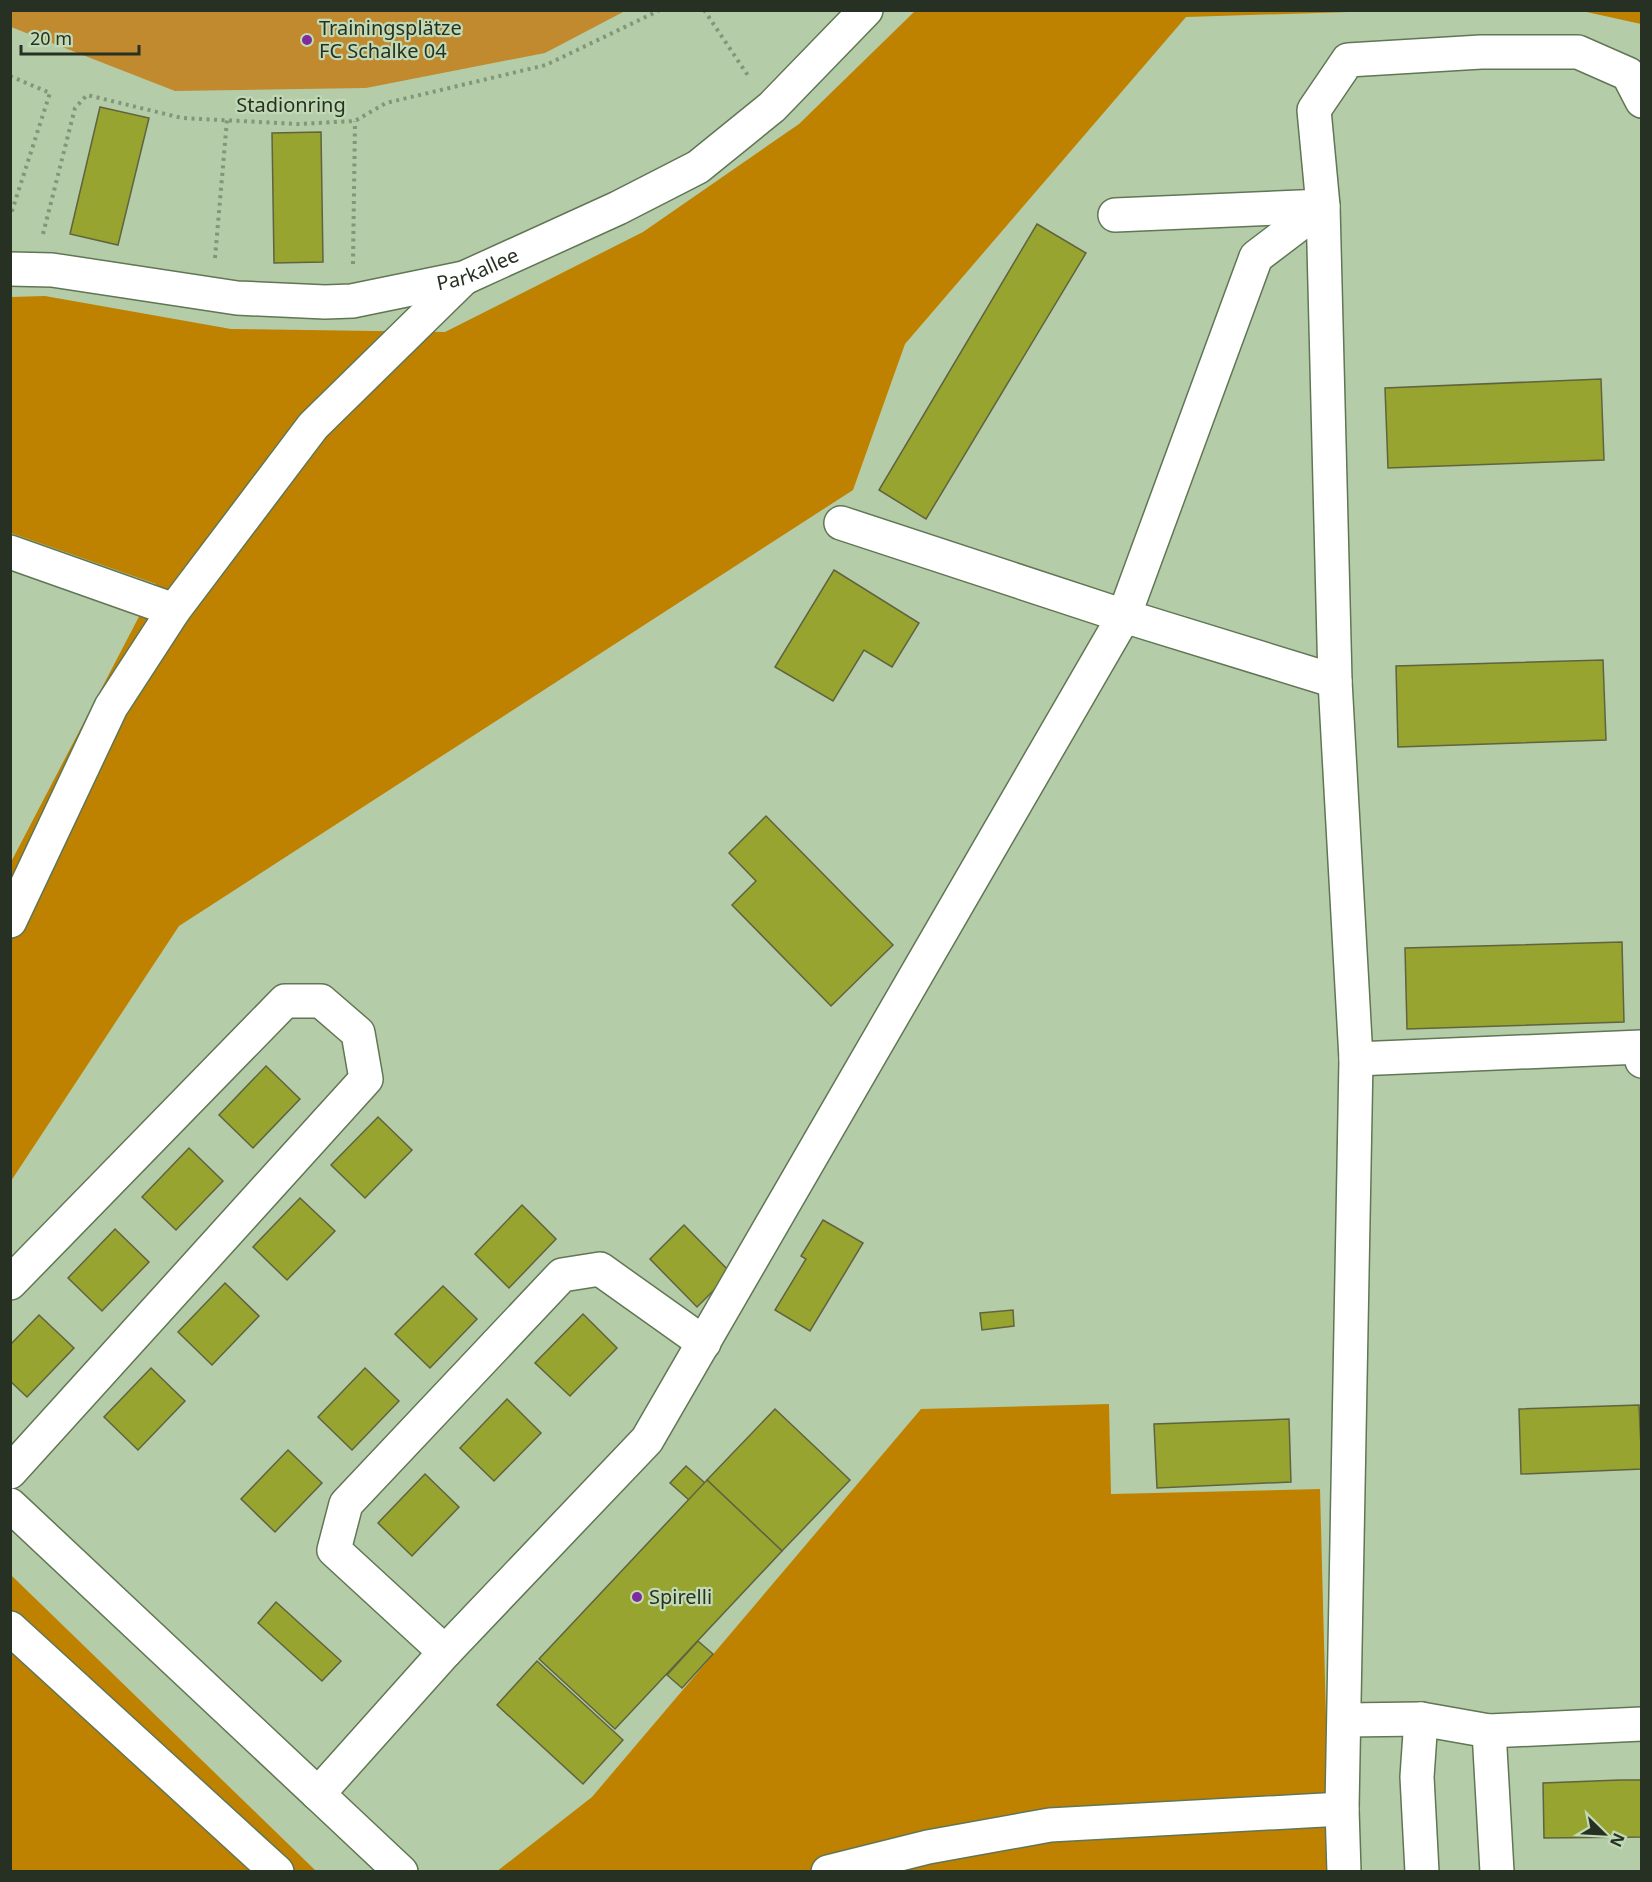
<svg xmlns="http://www.w3.org/2000/svg" width="1652" height="1882" viewBox="0 0 1652 1882" font-family="'Noto Sans',sans-serif">
<style>
.green{fill:#c28a2e}
.forest{fill:#bf8100}
.building{fill:#97a430;stroke:#5f643e;stroke-width:1.5}
.lines{fill:none;stroke-linecap:round;stroke-linejoin:round}
.minor-casing{stroke:#607654;stroke-width:36}
.path{stroke:#829679;stroke-width:4;stroke-dasharray:3 4.5;stroke-linecap:butt}
.minor{stroke:#fff;stroke-width:33}
.poi-dot{fill:#7e2c9c;stroke:#c1dab5;stroke-width:2}
.labels{text-anchor:middle;stroke-width:4.5;stroke-linejoin:round;paint-order:stroke}
.poi-label{font-size:20px;fill:#273123;stroke:#c1dab5;text-anchor:start}
.street-label{font-size:20px;fill:#273123;stroke:#c1dab5}
</style>
<rect width="100%" height="100%" fill="#b4cda8"/>
<path class="green" d="M10,11L11,10L625,11L545,53L366,88L175,91L11,27Z"/>
<g class="forest">
<path d="M915,11H1381L1186,17L905,344L853,490L179,926L11,1181V862L156,584L11,533V297L45,296L231,329L445,332L643,232L799,124Z"/>
<path d="M1582,11H1641V24Z"/>
<path d="M1109,1404L1111,1494L1320,1489L1330,1871L496,1872L592,1797L921,1409Z"/>
<path d="M11,1575L316,1871H11Z"/>
</g>
<g class="building">
<path d="M100,107L149,118L118,245L70,234Z"/>
<path d="M321,132L323,262L274,263L272,133Z"/>
<path d="M1037,224L1086,253L926,519L879,490Z"/>
<path d="M1601,379L1604,460L1388,468L1385,388Z"/>
<path d="M834,570L919,623L892,667L864,650L833,701L775,667Z"/>
<path d="M1603,660L1606,740L1398,747L1396,666Z"/>
<path d="M766,816L893,945L831,1006L732,905L756,881L729,853Z"/>
<path d="M1622,942L1624,1022L1407,1029L1405,948Z"/>
<path d="M266,1066L300,1099L253,1148L219,1115Z"/>
<path d="M378,1117L412,1150L365,1198L331,1165Z"/>
<path d="M189,1148L223,1181L176,1230L142,1197Z"/>
<path d="M300,1198L335,1231L287,1280L253,1247Z"/>
<path d="M522,1205L556,1239L509,1288L475,1254Z"/>
<path d="M823,1220L863,1243L810,1331L775,1310L806,1259L801,1256Z"/>
<path d="M684,1225L731,1273L697,1307L650,1259Z"/>
<path d="M115,1229L149,1262L102,1311L68,1278Z"/>
<path d="M225,1283L259,1316L212,1365L178,1332Z"/>
<path d="M443,1286L477,1319L430,1368L395,1334Z"/>
<path d="M1013,1310L1014,1326L982,1330L980,1313Z"/>
<path d="M583,1314L617,1348L570,1396L535,1363Z"/>
<path d="M39,1315L74,1348L27,1397L10,1381V1345Z"/>
<path d="M151,1368L185,1401L138,1450L104,1417Z"/>
<path d="M365,1368L399,1401L352,1450L318,1417Z"/>
<path d="M507,1399L541,1433L494,1481L460,1448Z"/>
<path d="M1639,1405L1642,1469L1521,1474L1519,1409Z"/>
<path d="M775,1409L850,1480L782,1551L707,1480Z"/>
<path d="M1289,1419L1291,1482L1157,1488L1154,1424Z"/>
<path d="M288,1450L322,1483L275,1532L241,1499Z"/>
<path d="M686,1466L705,1483L689,1500L670,1483Z"/>
<path d="M425,1474L459,1507L412,1556L378,1523Z"/>
<path d="M707,1480L782,1551L615,1729L539,1659Z"/>
<path d="M276,1602L341,1661L322,1681L258,1623Z"/>
<path d="M698,1641L713,1654L682,1688L667,1675Z"/>
<path d="M537,1661L623,1740L583,1784L497,1705Z"/>
<path d="M1620,1780H1642V1837L1544,1838L1543,1783Z"/>
</g>
<g class="lines">
<defs>
<g id="minor">
<path d="M1115,215L1323,206L1314,110L1348,60L1481,52H1578L1628,74L1642,101"/>
<path id="s1" d="M10,269L52,270L237,298L325,302L352,301L464,278L618,208L698,167L772,107L866,10"/>
<path d="M841,523L1124,616L1335,681"/>
<path d="M10,552L174,610"/>
<path d="M10,921L111,707L174,610L313,426L464,278"/>
<path d="M1356,1059L1641,1047L1642,1061"/>
<path d="M10,1283L285,1001H321L358,1033L366,1079L10,1472"/>
<path d="M10,1505L318,1794"/>
<path d="M10,1628L277,1872"/>
<path d="M445,1652L334,1550L346,1504L562,1275L600,1269L704,1343"/>
<path d="M1421,1719L1417,1777L1422,1872"/>
<path d="M1346,1720L1421,1719L1489,1731L1642,1724"/>
<path d="M1489,1731L1497,1872"/>
<path d="M401,1872L318,1794L445,1652L647,1440L1124,616L1256,257L1323,206L1335,681L1356,1059L1342,1809L1344,1872"/>
<path d="M828,1872L928,1847L1050,1825L1342,1809"/>
</g>
</defs>
<use href="#minor" class="minor-casing"/>
<g class="path">
<path d="M704,10L749,77"/>
<path d="M10,76L50,93L10,217"/>
<path d="M43,234L75,108L87,95L182,118L298,124L355,121L386,103L546,65L660,10"/>
<path d="M215,258L227,120"/>
<path d="M353,264L355,121"/>
</g>
<use href="#minor" class="minor"/>
</g>
<g class="poi-dot">
<circle cx="307" cy="40" r="6"/>
<circle cx="637" cy="1597" r="6"/>
</g>
<g class="labels">
<g class="poi-label">
<text x="319" y="35">Trainingsplätze<tspan x="319" dy="23">FC Schalke 04</tspan></text>
<text x="649" y="1604">Spirelli</text>
</g>
<g class="street-label">
<text x="291" y="112">Stadionring</text>
<text dy="7" stroke="none"><textPath href="#s1" startOffset="474">Parkallee</textPath></text>
</g>
</g>
<rect width="1652" height="1882" fill="none" stroke="#273123" stroke-width="24"/>
<g transform="translate(1604 1834) rotate(114)" stroke="#c1dab5" stroke-width="4.5" paint-order="stroke">
<path d="M0-4.5L10 22L0 15L-10 22Z" fill="#273123"/>
<text y="-9" font-size="16" font-weight="bold" text-anchor="middle" fill="#273123">N</text>
</g>
<path d="M21 45v9h118v-9" fill="none" stroke="#273123" stroke-width="3"/>
<text x="30" y="45" font-size="18" fill="#273123" stroke="#c1dab5" stroke-width="4.5" paint-order="stroke">20 m</text>
</svg>
